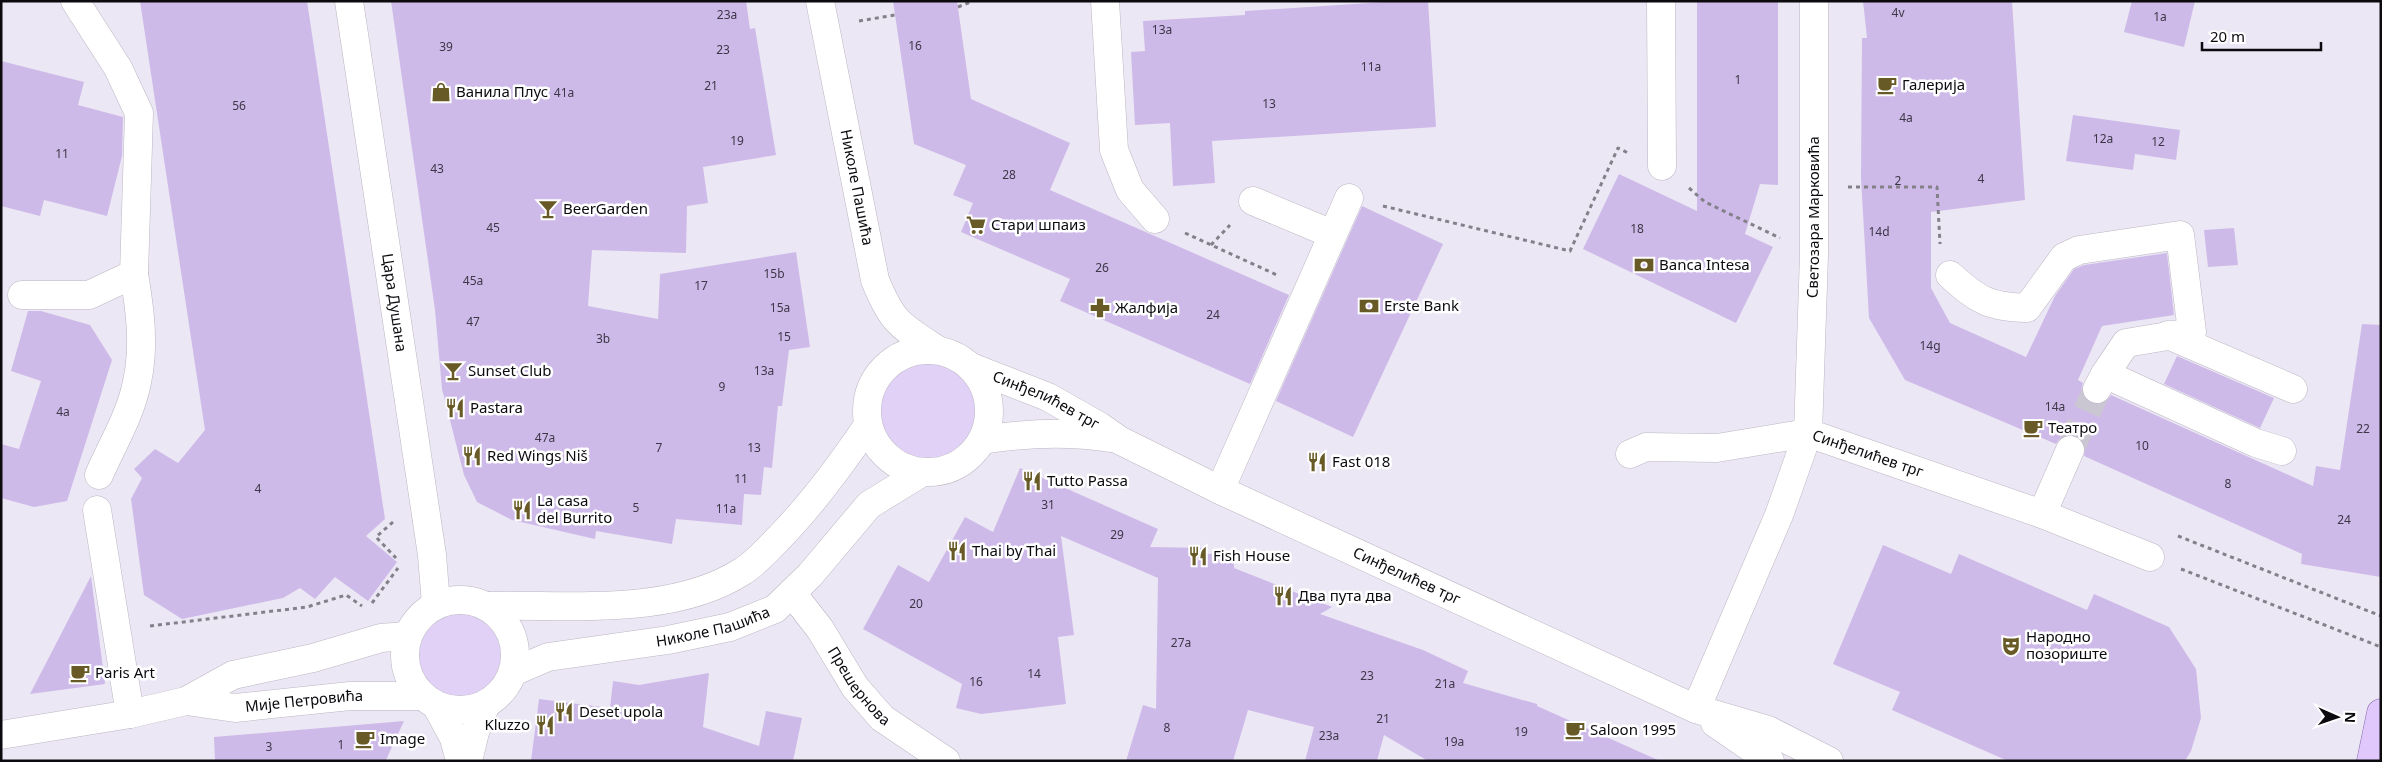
<svg xmlns="http://www.w3.org/2000/svg" width="2382" height="762" viewBox="0 0 2382 762" font-family="'Noto Sans',sans-serif">
<style>
.green{fill:#e1d1f7}
.building{fill:#cebae9}
.lines{fill:none;stroke-linecap:round;stroke-linejoin:round}
.minor-tunnel{stroke:#cac6d2;stroke-width:28;stroke-dasharray:28 14;stroke-linecap:butt}
.minor-casing{stroke:#bcb6c3;stroke-width:29}
.major-casing{stroke:#886da8;stroke-width:29}
.path{stroke:#84808a;stroke-width:3;stroke-dasharray:4 4;stroke-linecap:butt}
.minor{stroke:#fff;stroke-width:28}
.major{stroke:#e0c8fd;stroke-width:28}
.labels{text-anchor:middle;stroke-width:5;stroke-linejoin:round;paint-order:stroke}
.number-label{font-size:12px;fill:#3c3646}
.poi-label{font-size:15px;fill:#0c0a0f;stroke:#fff;text-anchor:start}
.street-label{font-size:15px;fill:#0c0a0f;stroke:#fff}
</style>
<rect width="100%" height="100%" fill="#ece7f4"/>
<g class="green">
<circle cx="928" cy="411" r="50"/>
<circle cx="459" cy="655" r="42"/>
</g>
<g class="building">
<path d="M140,1H307L385,519L366,536L397,562L368,601L335,577L315,599L300,588L283,598L182,619L144,595L131,499L142,478L134,469L155,449L178,463L205,430Z"/>
<path d="M391,1H746L750,29L755,28L776,155L703,167L708,203L687,206L686,253L592,250L588,306L658,319L660,274L796,252L810,347L789,350L782,406H778L772,468L764,467L761,495L744,494L742,525L676,519L672,544L596,531L595,539L512,520L477,502L464,475L442,389L435,310Z"/>
<path d="M893,1H957L971,99L1070,143L1050,190L1289,295L1250,384L1060,301L1070,279L961,232L973,203L953,195L966,165L914,144Z"/>
<path d="M1400,1H1428L1436,127L1212,141L1215,183L1173,186L1170,123L1135,125L1131,52L1145,51L1143,21L1245,15V11Z"/>
<path d="M1697,1H1778V185L1760,184L1745,234L1773,247L1736,323L1583,249L1619,174L1697,211Z"/>
<path d="M1863,1H2012L2025,200L1931,212V288L1950,323L2026,357L2055,296L2074,269L2084,265L2167,253L2174,315L2102,326L2078,380L2083,383L2081,390L2084,398L2090,403L2098,405L2106,402L2111,395L2313,486L2316,466L2340,470L2362,324L2381,325V577L2301,564L2302,554L2084,456L2085,448L2083,441L2077,436L2068,435L2060,438L2056,444L1905,380L1869,318L1861,178L1862,38H1867Z"/>
<path d="M2132,1H2195L2184,47L2124,32Z"/>
<path d="M1,61L84,82L78,105L123,117L122,156L107,216L44,200L40,216L1,206Z"/>
<path d="M2073,115L2180,130L2176,160L2135,154L2133,170L2066,161Z"/>
<path d="M1362,206L1443,244L1353,437L1276,401Z"/>
<path d="M2234,228L2238,265L2208,267L2204,230Z"/>
<path d="M28,311H41L90,325L112,360L67,501L34,507L1,498V444L19,449L41,381L11,371Z"/>
<path d="M2177,356L2274,398L2260,428L2164,384Z"/>
<path d="M1020,468L1158,529L1150,547L1206,548V554L1234,553V568L1332,607L1320,614L1423,650L1468,671L1463,683L1537,704V706L1660,761H1428L1384,735L1377,761H1305L1314,727L1248,710L1233,761H1126L1143,705L1156,709L1158,578L1061,536L1074,635L1058,637L1066,704L981,714L956,708L962,684L863,629L898,565L929,582L965,517L993,532Z"/>
<path d="M1883,545L1951,574L1959,554L2087,610L2094,594L2169,627L2196,669L2201,718L2191,751L2185,761H2008L1892,710L1900,692L1833,664Z"/>
<path d="M91,576L105,684L30,694Z"/>
<path d="M709,673L703,727L759,746L766,711L802,718L793,761H531L539,699L610,708L613,681L639,685Z"/>
<path d="M404,721L386,760L215,761L214,737Z"/>
</g>
<g class="lines">
<path class="minor-tunnel" d="M2070,450L2097,389"/>
<defs>
<g id="minor">
<path id="s1" d="M349,1L432,555L436,604"/>
<path id="s2" d="M820,1L875,280C892,322 899,325 936,349"/>
<path d="M1105,1L1114,150L1130,190L1155,219"/>
<path d="M1661,1L1662,166"/>
<path d="M1253,201L1332,234"/>
<path d="M1950,275C1978,300 1988,307 2027,308L2064,257L2079,250L2180,235L2192,332L2126,343L2105,374L2097,389"/>
<path d="M22,295H89L134,274L139,113L118,68L75,1"/>
<path d="M2168,335L2293,389"/>
<circle cx="928" cy="411" r="61"/>
<path id="s3" d="M971,367L1048,397L1099,426L1119,440L1220,490L1696,709L1768,730L1829,761"/>
<path d="M2105,374L2256,443L2282,451"/>
<path d="M982,440C1026,433 1066,431 1110,438"/>
<path id="s4" d="M1630,454L1646,447L1717,448L1808,433L2042,514L2150,557"/>
<path d="M99,475C112,445 131,414 137,382C145,346 140,310 134,274"/>
<path d="M1220,490L1349,198"/>
<path d="M97,510L130,714"/>
<path d="M2042,514L2070,450"/>
<path id="s5" d="M792,593L820,629L855,687L882,718L946,761"/>
<circle cx="460" cy="655" r="55"/>
<path d="M487,606C568,604 672,617 743,571C756,563 768,549 779,538C813,503 841,465 868,425"/>
<path id="s6" d="M513,672L548,657L668,640L730,627L775,609L810,575L869,505L921,473"/>
<path id="s7" d="M186,701L235,708L350,696H422"/>
<path d="M436,705L454,738L460,761"/>
<path id="s8" d="M1696,709L1779,515L1808,433L1814,255V1"/>
<path d="M1715,723L1770,761"/>
<path d="M1,735L130,714L186,701L233,675L313,658L381,638L406,636"/>
<path d="M468,761L475,732L486,704"/>
</g>
<path id="major" d="M2371,761L2381,713"/>
</defs>
<use href="#minor" class="minor-casing"/>
<use href="#major" class="major-casing"/>
<g class="path">
<path d="M958,7L973,1"/>
<path d="M859,21L895,15"/>
<path d="M1848,187H1937L1940,244"/>
<path d="M1689,188L1705,202L1780,238"/>
<path d="M1383,206L1570,251L1618,148L1628,153"/>
<path d="M1185,233L1277,275"/>
<path d="M1211,245L1230,225"/>
<path d="M393,522L376,537L396,558"/>
<path d="M2178,536L2381,616"/>
<path d="M2181,569L2381,647"/>
<path d="M372,603L398,568"/>
<path d="M150,626L307,607L346,595L362,606"/>
</g>
<use href="#minor" class="minor"/>
<use href="#major" class="major"/>
</g>
<defs>
<symbol id="cafe-bare" viewBox="-9 -9 18 18"><path d="M-5.5-4.5H6V0H3Q3 3.5 0 3.5H-2.5Q-5.5 3.5-5.5 0ZM3-3.2v2h1.7v-2ZM-6 4.5H4V6H-6Z" fill="#685a27" stroke="#fff" stroke-width="2.5" paint-order="stroke"/></symbol>
<symbol id="shop-bare" viewBox="-9 -9 18 18"><path d="M-5-2.5h2.3a2.7 3.5 0 0 1 5.4 0H5L5.5 6h-11ZM-1.5-2.5h3a1.5 2.3 0 0 0-3 0Z" fill="#685a27" stroke="#fff" stroke-width="2.5" paint-order="stroke"/></symbol>
<symbol id="bar-bare" viewBox="-9 -9 18 18"><path d="M-6-5H6L.8 .8V4.5H3.5V6h-7V4.5H-.8V.8Z" fill="#685a27" stroke="#fff" stroke-width="2.5" paint-order="stroke"/></symbol>
<symbol id="supermarket-bare" viewBox="-9 -9 18 18"><path d="M-6-5.5h2.5l.6 2H6L4.5 2H-2.5L-4.4-4H-6ZM-1.5 3.2a1.3 1.3 0 1 0 .1 0ZM3 3.2a1.3 1.3 0 1 0 .1 0Z" fill="#685a27" stroke="#fff" stroke-width="2.5" paint-order="stroke"/></symbol>
<symbol id="bank-bare" viewBox="-9 -9 18 18"><path d="M-6-4H6V4H-6ZM0-2.3a2.3 2.3 0 1 0 0 4.6a2.3 2.3 0 1 0 0-4.6Z" fill="#685a27" stroke="#fff" stroke-width="2.5" paint-order="stroke"/></symbol>
<symbol id="pharmacy-bare" viewBox="-9 -9 18 18"><path d="M-2-6h4v4h4v4h-4v4h-4v-4h-4v-4h4Z" fill="#685a27" stroke="#fff" stroke-width="2.5" paint-order="stroke"/></symbol>
<symbol id="restaurant-bare" viewBox="-9 -9 18 18"><path d="M-5-6h1v4h1v-4h1v4h1v-4h1v5L-1.5 .5V6h-2V.5L-5-1ZM5-6V6H3V1.5H1.5Q1.5-4 5-6Z" fill="#685a27" stroke="#fff" stroke-width="2.5" paint-order="stroke"/></symbol>
<symbol id="theatre-bare" viewBox="-9 -9 18 18"><path d="M-5-5.5Q0-4 5-5.5V0Q5 5 0 6Q-5 5-5 0ZM-3.3-2.5H-1v1.5H-3.3ZM1-2.5H3.3v1.5H1ZM-2.8 1Q0 5.5 2.8 1Z" fill="#685a27" stroke="#fff" stroke-width="2.5" paint-order="stroke"/></symbol>
</defs>
<g fill-rule="evenodd">
<use href="#cafe-bare" x="1873" y="71" width="28" height="28"/>
<use href="#shop-bare" x="427" y="78" width="28" height="28"/>
<use href="#bar-bare" x="534" y="195" width="28" height="28"/>
<use href="#supermarket-bare" x="962" y="211" width="28" height="28"/>
<use href="#bank-bare" x="1630" y="251" width="28" height="28"/>
<use href="#bank-bare" x="1355" y="292" width="28" height="28"/>
<use href="#pharmacy-bare" x="1086" y="294" width="28" height="28"/>
<use href="#bar-bare" x="439" y="357" width="28" height="28"/>
<use href="#restaurant-bare" x="441" y="394" width="28" height="28"/>
<use href="#cafe-bare" x="2019" y="414" width="28" height="28"/>
<use href="#restaurant-bare" x="458" y="442" width="28" height="28"/>
<use href="#restaurant-bare" x="1303" y="448" width="28" height="28"/>
<use href="#restaurant-bare" x="1018" y="467" width="28" height="28"/>
<use href="#restaurant-bare" x="508" y="496" width="28" height="28"/>
<use href="#restaurant-bare" x="943" y="537" width="28" height="28"/>
<use href="#restaurant-bare" x="1184" y="542" width="28" height="28"/>
<use href="#restaurant-bare" x="1269" y="582" width="28" height="28"/>
<use href="#theatre-bare" x="1997" y="632" width="28" height="28"/>
<use href="#cafe-bare" x="66" y="659" width="28" height="28"/>
<use href="#restaurant-bare" x="550" y="698" width="28" height="28"/>
<use href="#restaurant-bare" x="531" y="711" width="28" height="28"/>
<use href="#cafe-bare" x="1561" y="716" width="28" height="28"/>
<use href="#cafe-bare" x="351" y="725" width="28" height="28"/>
</g>
<g class="labels">
<g class="number-label">
<text x="1898" y="17">4v</text>
<text x="727" y="19">23a</text>
<text x="2160" y="21">1a</text>
<text x="1162" y="34">13a</text>
<text x="915" y="50">16</text>
<text x="446" y="51">39</text>
<text x="723" y="54">23</text>
<text x="1371" y="71">11a</text>
<text x="1738" y="84">1</text>
<text x="711" y="90">21</text>
<text x="564" y="97">41a</text>
<text x="1269" y="108">13</text>
<text x="239" y="110">56</text>
<text x="1906" y="122">4a</text>
<text x="2103" y="143">12a</text>
<text x="737" y="145">19</text>
<text x="2158" y="146">12</text>
<text x="62" y="158">11</text>
<text x="437" y="173">43</text>
<text x="1009" y="179">28</text>
<text x="1981" y="183">4</text>
<text x="1898" y="185">2</text>
<text x="493" y="232">45</text>
<text x="1637" y="233">18</text>
<text x="1879" y="236">14d</text>
<text x="1102" y="272">26</text>
<text x="774" y="278">15b</text>
<text x="473" y="285">45a</text>
<text x="701" y="290">17</text>
<text x="780" y="312">15a</text>
<text x="1213" y="319">24</text>
<text x="473" y="326">47</text>
<text x="784" y="341">15</text>
<text x="603" y="343">3b</text>
<text x="1930" y="350">14g</text>
<text x="764" y="375">13a</text>
<text x="722" y="391">9</text>
<text x="2055" y="411">14a</text>
<text x="63" y="416">4a</text>
<text x="2363" y="433">22</text>
<text x="545" y="442">47a</text>
<text x="2142" y="450">10</text>
<text x="659" y="452">7</text>
<text x="754" y="452">13</text>
<text x="741" y="483">11</text>
<text x="2228" y="488">8</text>
<text x="258" y="493">4</text>
<text x="1048" y="509">31</text>
<text x="636" y="512">5</text>
<text x="726" y="513">11a</text>
<text x="2344" y="524">24</text>
<text x="1117" y="539">29</text>
<text x="916" y="608">20</text>
<text x="1181" y="647">27a</text>
<text x="1034" y="678">14</text>
<text x="1367" y="680">23</text>
<text x="976" y="686">16</text>
<text x="1445" y="688">21a</text>
<text x="1383" y="723">21</text>
<text x="1167" y="732">8</text>
<text x="1521" y="736">19</text>
<text x="1329" y="740">23a</text>
<text x="1454" y="746">19a</text>
<text x="341" y="749">1</text>
<text x="269" y="751">3</text>
</g>
<g class="poi-label">
<text x="1902" y="90">Галерија</text>
<text x="456" y="97">Ванила Плус</text>
<text x="563" y="214">BeerGarden</text>
<text x="991" y="230">Стари шпаиз</text>
<text x="1659" y="270">Banca Intesa</text>
<text x="1384" y="311">Erste Bank</text>
<text x="1115" y="313">Жалфија</text>
<text x="468" y="376">Sunset Club</text>
<text x="470" y="413">Pastara</text>
<text x="2048" y="433">Театро</text>
<text x="487" y="461">Red Wings Niš</text>
<text x="1332" y="467">Fast 018</text>
<text x="1047" y="486">Tutto Passa</text>
<text x="537" y="506">La casa<tspan x="537" dy="17">del Burrito</tspan></text>
<text x="972" y="556">Thai by Thai</text>
<text x="1213" y="561">Fish House</text>
<text x="1298" y="601">Два пута два</text>
<text x="2026" y="642">Народно<tspan x="2026" dy="17">позориште</tspan></text>
<text x="95" y="678">Paris Art</text>
<text x="579" y="717">Deset upola</text>
<text x="530" y="730" text-anchor="end">Kluzzo</text>
<text x="1590" y="735">Saloon 1995</text>
<text x="380" y="744">Image</text>
</g>
<g class="street-label">
<text dy="5" stroke="none"><textPath href="#s2" startOffset="190">Николе Пашића</textPath></text>
<text dy="5" stroke="none"><textPath href="#s8" startOffset="514">Светозара Марковића</textPath></text>
<text dy="5" stroke="none"><textPath href="#s1" startOffset="305">Цара Душана</textPath></text>
<text dy="5" stroke="none"><textPath href="#s3" startOffset="82">Синђелићев трг</textPath></text>
<text dy="5" stroke="none"><textPath href="#s4" startOffset="244">Синђелићев трг</textPath></text>
<text dy="5" stroke="none"><textPath href="#s3" startOffset="484">Синђелићев трг</textPath></text>
<text dy="5" stroke="none"><textPath href="#s6" startOffset="206">Николе Пашића</textPath></text>
<text dy="5" stroke="none"><textPath href="#s5" startOffset="115">Прешернова</textPath></text>
<text dy="5" stroke="none"><textPath href="#s7" startOffset="119">Мије Петровића</textPath></text>
</g>
</g>
<rect width="2382" height="762" fill="none" stroke="#0c0a0f" stroke-width="5"/>
<g transform="translate(2337 717) rotate(92)" stroke="#ffffff" stroke-width="4" paint-order="stroke">
<path d="M0-4L9 19L0 12L-9 19Z" fill="#0c0a0f"/>
<text y="-8" font-size="14" font-weight="bold" text-anchor="middle" fill="#0c0a0f">N</text>
</g>
<path d="M2202 42v8h119v-8" fill="none" stroke="#0c0a0f" stroke-width="2.5"/>
<text x="2210" y="42" font-size="15" fill="#0c0a0f" stroke="#ffffff" stroke-width="4" paint-order="stroke">20 m</text>
</svg>
